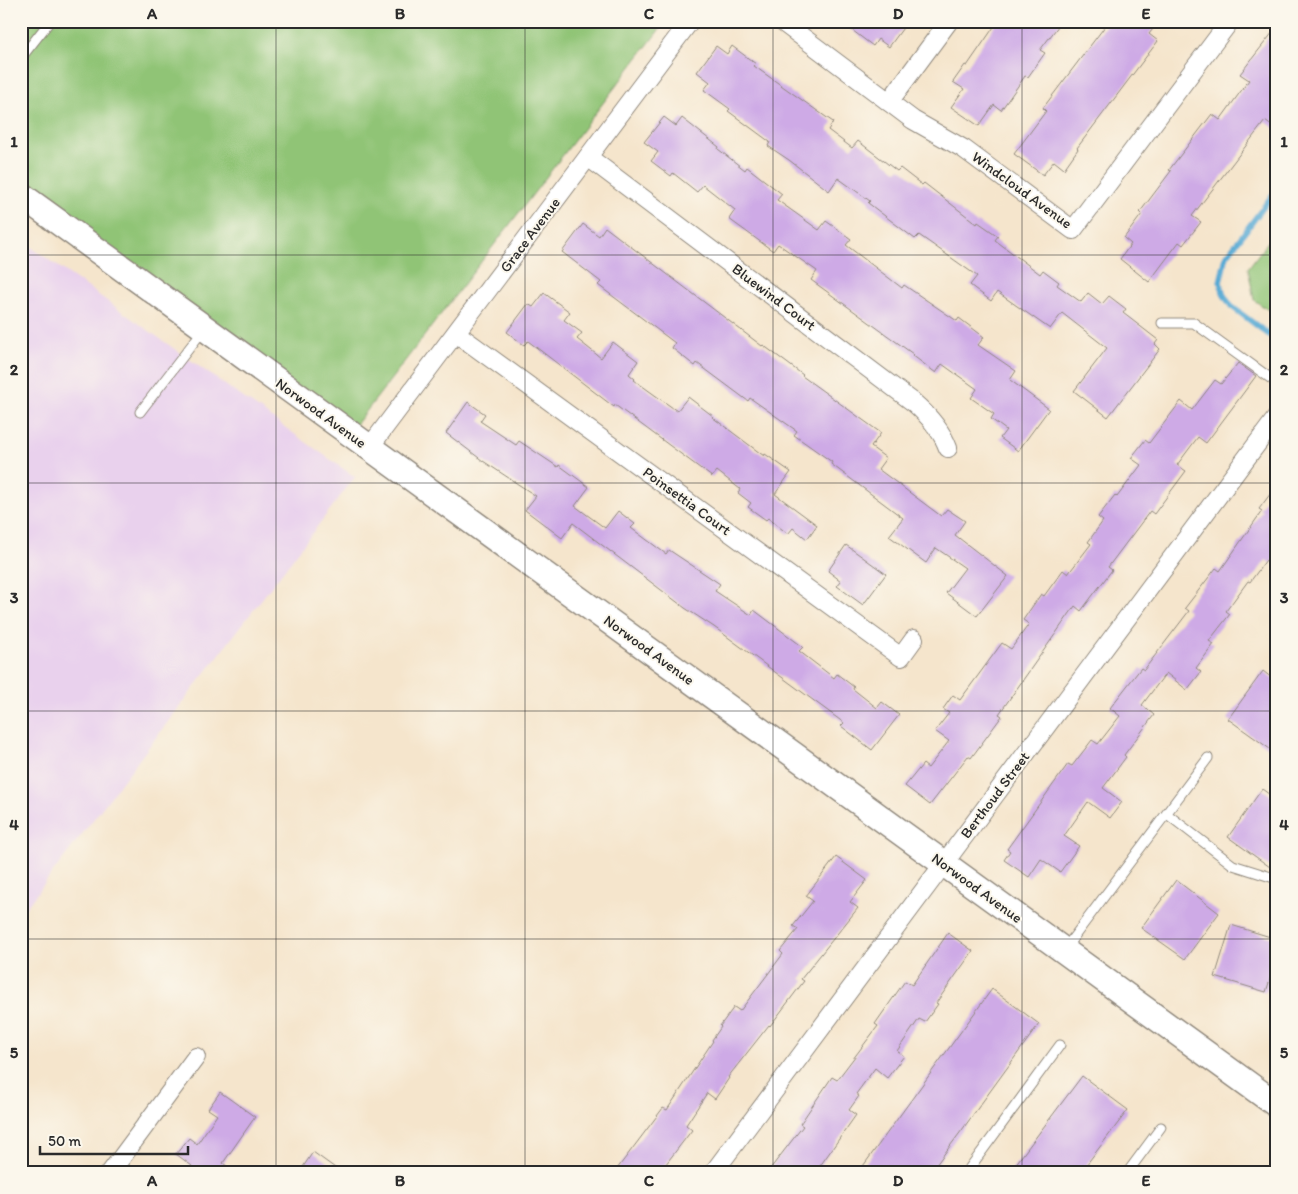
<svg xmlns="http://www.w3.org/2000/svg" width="1298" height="1194" viewBox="0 0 1298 1194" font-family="Itim,sans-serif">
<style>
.built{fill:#e9d1ed}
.green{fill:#90c476;stroke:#5e7850}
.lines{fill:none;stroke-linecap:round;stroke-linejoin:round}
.stream{stroke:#59aad4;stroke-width:5.5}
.building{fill:#ceaae6}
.lane-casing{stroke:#90887c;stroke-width:11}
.street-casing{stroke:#90887c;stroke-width:20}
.secondary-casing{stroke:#90887c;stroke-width:28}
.lane{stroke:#fff;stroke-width:9}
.street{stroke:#fff;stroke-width:18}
.secondary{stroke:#fff;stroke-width:25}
.grid{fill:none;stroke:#2b2b2b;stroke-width:1;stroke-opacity:0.55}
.labels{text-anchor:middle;stroke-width:4;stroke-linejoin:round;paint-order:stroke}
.street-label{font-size:15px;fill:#2b2b2b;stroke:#fbf7ec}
.neatline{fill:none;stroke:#2b2b2b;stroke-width:2}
.grid-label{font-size:16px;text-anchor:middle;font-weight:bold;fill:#2b2b2b}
</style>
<rect width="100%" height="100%" fill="#fbf7ec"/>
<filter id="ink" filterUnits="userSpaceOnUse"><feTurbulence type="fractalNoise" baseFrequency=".02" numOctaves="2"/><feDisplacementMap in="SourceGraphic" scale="10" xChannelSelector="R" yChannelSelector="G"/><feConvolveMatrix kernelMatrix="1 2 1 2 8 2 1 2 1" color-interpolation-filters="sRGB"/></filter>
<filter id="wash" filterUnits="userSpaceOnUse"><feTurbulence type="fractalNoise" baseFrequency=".0096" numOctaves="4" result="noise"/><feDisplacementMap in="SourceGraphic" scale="20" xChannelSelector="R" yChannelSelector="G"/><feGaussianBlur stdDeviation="1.12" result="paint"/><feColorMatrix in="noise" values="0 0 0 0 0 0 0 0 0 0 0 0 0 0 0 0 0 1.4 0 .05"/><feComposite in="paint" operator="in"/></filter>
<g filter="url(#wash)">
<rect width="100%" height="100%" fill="#f5e5cc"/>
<path class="built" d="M21,240L355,477L21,914Z"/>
<g class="green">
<path d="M21,21H666L352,430L21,193Z"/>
<path d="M1277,230V316L1254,300L1248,268Z"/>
</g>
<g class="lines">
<path class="stream" d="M1277,189L1226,257L1220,282L1224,295L1231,306L1277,341"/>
</g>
<g id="blocks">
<g class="building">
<path d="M840,21H908L889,47L878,39L873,46Z"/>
<path d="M998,21H1062L1040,50L1045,53L1028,77L1025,76L1001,110L994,105L979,126L951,107L964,89L953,82L965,65L967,66Z"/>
<path d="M1109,21H1159L1149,34L1158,41L1077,148L1078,149L1064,169L1054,161L1043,175L1014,154L1046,111L1043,108Z"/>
<path d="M1277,27V130L1265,121L1192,216L1201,222L1183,245L1179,242L1149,282L1120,259L1131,244L1124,238L1142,214L1140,212L1171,171L1169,170L1212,114L1220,120L1249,80L1240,74Z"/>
<path d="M716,46L727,54L732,46L756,64L754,66L833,122L828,130L852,148L858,141L897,171L900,168L922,185L924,183L977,224L978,222L998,236L995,240L1040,274L1043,270L1059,282L1057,285L1081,302L1088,293L1102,304L1109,296L1126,309L1123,313L1158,340L1155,344L1160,349L1108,417L1074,391L1107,348L1062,313L1050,329L997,292L991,301L970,285L977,276L919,235L915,239L868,203L870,201L838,178L829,191L789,160L768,146L770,142L728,111L730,109L704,90L710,82L697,72Z"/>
<path d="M664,117L676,126L682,118L719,147L718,149L745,170L747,167L782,194L777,200L819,230L826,221L851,239L846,245L902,288L904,285L957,321L959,318L984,337L978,345L1016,371L1010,380L1049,409L1018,451L1000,438L1006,430L991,419L994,414L971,398L977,389L942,364L936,373L912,355L913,354L811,280L817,271L778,244L773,251L729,219L735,210L703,185L697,192L673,173L671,176L651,161L658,152L644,142Z"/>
<path d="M583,224L599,236L605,227L762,346L763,345L803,375L802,376L881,433L871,447L886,458L878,469L941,516L947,509L965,521L955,535L1008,576L977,616L946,593L965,568L936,548L926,563L889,536L903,518L831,464L832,462L794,435L797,431L750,398L748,401L697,363L695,366L672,348L675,343L598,285L601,282L562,252Z"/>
<path d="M544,293L570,312L564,320L582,333L577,339L601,358L613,342L638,361L629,374L635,379L634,380L677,411L688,397L713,416L712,417L764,456L765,454L791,472L775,494L817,525L807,539L793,528L788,534L768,518L766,520L748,507L751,503L738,493L740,489L717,471L712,477L615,405L614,407L528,341L524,345L507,332L528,304L533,307Z"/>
<path d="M1238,363L1256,376L1206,443L1198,437L1177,465L1186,471L1154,514L1150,511L1108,567L1112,570L1081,611L1075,606L999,714L1002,716L971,758L968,756L930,805L905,786L923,764L928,768L949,741L935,731L949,713L943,709L953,695L960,700L1002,643L1011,649L1029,624L1023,620L1041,594L1044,596L1063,570L1068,574L1091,544L1088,542L1103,521L1098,517L1115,495L1117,497L1141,465L1131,458L1145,440L1149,443L1181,401L1192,410L1215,380L1221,384Z"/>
<path d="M468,402L485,414L480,421L516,445L519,441L558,467L559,465L589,487L575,506L605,528L618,511L635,524L631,528L666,554L669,550L720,584L715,591L751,615L754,610L803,647L799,651L834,678L837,674L854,687L853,689L877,708L882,702L899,715L872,750L841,726L844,723L714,627L685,608L573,523L562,538L525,510L536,496L483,461L446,433Z"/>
<path d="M1277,485V554L1271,563L1266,560L1250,582L1248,581L1226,611L1230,614L1209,641L1214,644L1196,668L1201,672L1187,690L1166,673L1142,705L1154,715L1124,755L1126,757L1103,788L1122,802L1110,818L1088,802L1064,836L1079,846L1060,872L1041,859L1029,877L1004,860L1010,851L1007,849L1068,764L1072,766L1092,740L1098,744L1120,716L1110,708L1141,668L1144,670L1189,611L1185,608L1216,568L1220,571L1262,511L1259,509Z"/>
<path d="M846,545L886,574L863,605L837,586L841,581L828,571Z"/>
<path d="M1263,671L1277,682V754L1228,719Z"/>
<path d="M1262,789L1277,800V872L1228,837Z"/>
<path d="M836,857L867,880L850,902L858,908L801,979L804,981L770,1026L769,1025L728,1077L729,1078L715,1099L707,1093L686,1125L692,1130L659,1173H614L663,1108L667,1110L713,1041L712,1040L721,1027L720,1026L734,1007L740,1011L783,954L780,951L798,929L793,926L813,901L806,896Z"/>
<path d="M1176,880L1219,913L1185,959L1141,928Z"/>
<path d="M1231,925L1277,939V958L1266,992L1215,977Z"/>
<path d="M948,933L973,951L936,1003L938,1004L925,1022L919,1019L897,1051L904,1056L887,1078L875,1068L856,1094L859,1096L849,1110L856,1115L815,1173H767L803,1126L800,1124L832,1077L837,1080L878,1026L875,1024L905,981L912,985Z"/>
<path d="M992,989L1039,1024L962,1130L930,1173H858Z"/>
<path d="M1082,1076L1128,1110L1080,1173H1009Z"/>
<path d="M220,1092L255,1117L223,1163L235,1173H187L192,1166L176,1154L189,1138L197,1144L217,1115L208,1109Z"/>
<path d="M313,1152L342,1173H299Z"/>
</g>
</g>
</g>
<g filter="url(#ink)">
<use href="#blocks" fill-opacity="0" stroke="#90887c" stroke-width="1"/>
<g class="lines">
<defs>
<g id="lane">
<path d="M21,58L50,21"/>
<path d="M1162,323H1194L1277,383"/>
<path d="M140,412L204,329"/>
<path d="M1167,814L1233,865L1277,879"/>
<path d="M1064,950L1208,758"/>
<path d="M966,1173L1060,1045"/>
<path d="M1127,1173L1161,1127"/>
</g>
<g id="street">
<path d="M781,21L913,120L964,149L1073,230L1230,21"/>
<path d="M889,102L949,21"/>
<path d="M588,157L913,402C928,415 941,429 948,448"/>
<path d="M456,333L901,657L914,639"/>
<path d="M369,448L690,21"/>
<path d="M110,1173L196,1057"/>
<path d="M713,1173L1277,417"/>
</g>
<path id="secondary" d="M21,195L1277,1105"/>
</defs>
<use href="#lane" class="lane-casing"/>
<use href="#street" class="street-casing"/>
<use href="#secondary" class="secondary-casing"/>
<use href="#lane" class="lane"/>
<use href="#street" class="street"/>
<use href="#secondary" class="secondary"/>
</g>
</g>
<path class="grid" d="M276,21V1173M525,21V1173M773,21V1173M1022,21V1173M21,255H1277M21,483H1277M21,711H1277M21,939H1277"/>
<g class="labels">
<g class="street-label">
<text transform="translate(1022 190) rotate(36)" y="5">Windcloud Avenue</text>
<text transform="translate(530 235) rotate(-53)" y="5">Grace Avenue</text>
<text transform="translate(774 297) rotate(37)" y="5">Bluewind Court</text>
<text transform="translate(321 413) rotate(36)" y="5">Norwood Avenue</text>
<text transform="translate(687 501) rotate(36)" y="5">Poinsettia Court</text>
<text transform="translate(649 650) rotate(36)" y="5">Norwood Avenue</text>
<text transform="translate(995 795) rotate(-53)" y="5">Berthoud Street</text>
<text transform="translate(977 888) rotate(36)" y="5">Norwood Avenue</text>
</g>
</g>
<rect width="1298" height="1194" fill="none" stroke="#fbf7ec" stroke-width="55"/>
<path d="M40 1146v8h148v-8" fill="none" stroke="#2b2b2b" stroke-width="2.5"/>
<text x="48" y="1146" font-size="15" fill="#2b2b2b" stroke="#fbf7ec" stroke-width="4" paint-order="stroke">50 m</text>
<rect x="28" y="28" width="1242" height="1138" class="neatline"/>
<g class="grid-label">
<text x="152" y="19">A</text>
<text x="400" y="19">B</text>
<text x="649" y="19">C</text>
<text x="898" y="19">D</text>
<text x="1146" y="19">E</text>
<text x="14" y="147">1</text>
<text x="1284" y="147">1</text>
<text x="14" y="375">2</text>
<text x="1284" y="375">2</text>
<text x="14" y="603">3</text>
<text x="1284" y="603">3</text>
<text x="14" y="830">4</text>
<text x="1284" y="830">4</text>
<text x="14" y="1058">5</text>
<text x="1284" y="1058">5</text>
<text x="152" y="1186">A</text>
<text x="400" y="1186">B</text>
<text x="649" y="1186">C</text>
<text x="898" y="1186">D</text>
<text x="1146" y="1186">E</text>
</g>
</svg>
